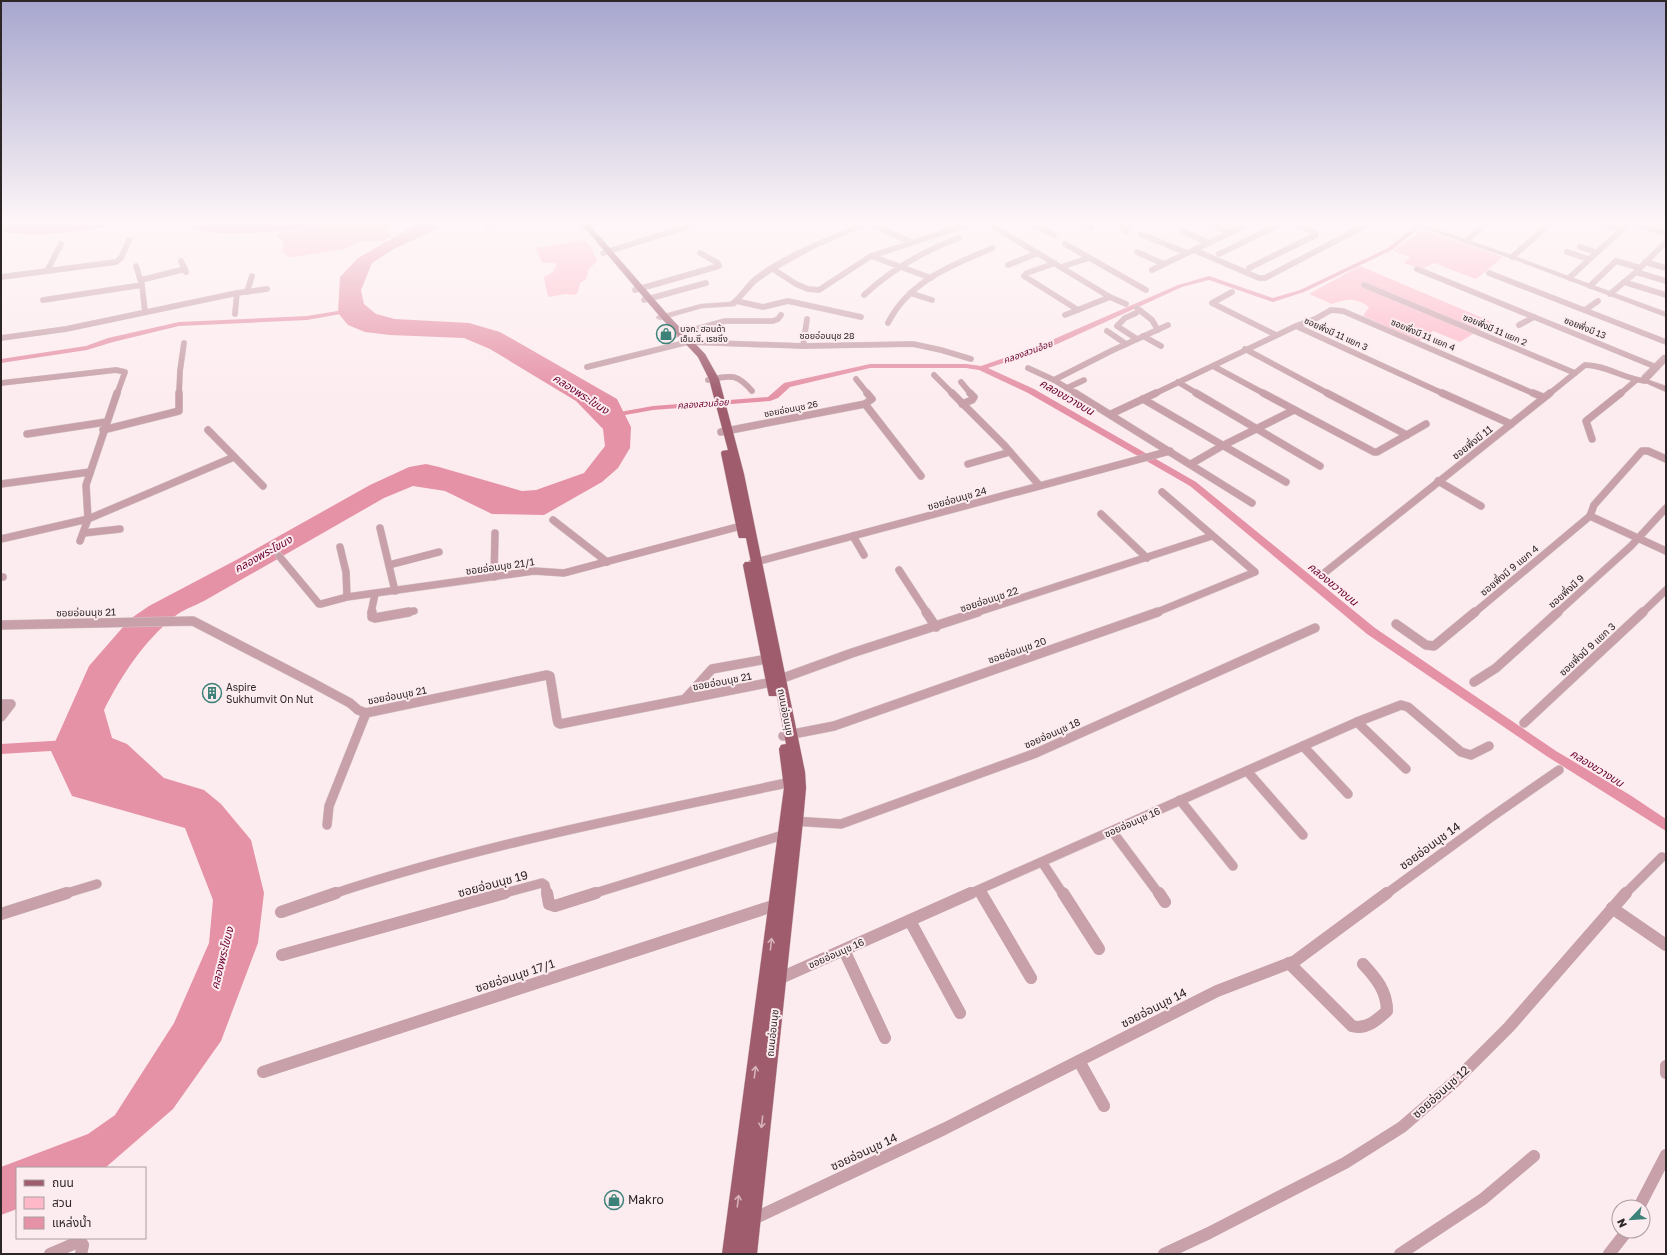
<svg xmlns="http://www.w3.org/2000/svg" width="1667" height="1255" viewBox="0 0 1667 1255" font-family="'Golos Text','Noto Sans Thai',sans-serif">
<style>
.green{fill:#feb8c8}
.water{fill:#e592a6}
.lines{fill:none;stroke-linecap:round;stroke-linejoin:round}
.canal{fill:#e592a6;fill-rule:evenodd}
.minor-far3-casing{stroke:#d8c8cb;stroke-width:6}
.minor-far2-casing{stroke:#d8c8cb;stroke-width:8}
.minor-far1-casing{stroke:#d8c8cb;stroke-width:10}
.minor-casing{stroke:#d8c8cb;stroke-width:12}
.tertiary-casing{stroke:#d8c8cb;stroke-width:1}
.primary-casing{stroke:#d8c8cb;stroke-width:1}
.minor-far3{stroke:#c7a0a9;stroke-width:5.5}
.minor-far2{stroke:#c7a0a9;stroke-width:7}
.minor-far1{stroke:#c7a0a9;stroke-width:9}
.minor{stroke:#c7a0a9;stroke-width:12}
.tertiary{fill:#c7a0a9;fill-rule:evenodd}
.primary{fill:#9e5c6d;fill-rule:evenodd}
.oneway{stroke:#d7b2bb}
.labels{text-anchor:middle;stroke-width:4;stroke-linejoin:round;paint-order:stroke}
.far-street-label{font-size:9px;fill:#2d2627;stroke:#fdecef}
.far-poi-label{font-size:9px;fill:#2d2627;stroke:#fdecef;text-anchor:start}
.far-water-label{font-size:9px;font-style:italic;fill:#69012f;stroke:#fdecef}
.street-label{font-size:10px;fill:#2d2627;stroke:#fdecef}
.poi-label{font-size:10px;fill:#2d2627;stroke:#fdecef;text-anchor:start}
.water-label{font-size:11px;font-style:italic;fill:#69012f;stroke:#fdecef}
.near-street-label{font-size:12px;fill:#2d2627;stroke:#fdecef}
.near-poi-label{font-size:12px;fill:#2d2627;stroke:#fdecef;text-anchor:start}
</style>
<rect width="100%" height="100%" fill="#fdecef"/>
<g class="green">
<path d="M328,222H402L386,230L392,236L383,241H361L344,249L294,257H289L282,251L284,243L277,236L282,231Z"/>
<path d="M1422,230L1503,257L1476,279L1434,263L1422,269L1404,263L1410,257L1393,251Z"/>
<path d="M585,240L593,250L594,256L597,258L596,262L589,269L586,279L580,283L578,292L575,295L565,294L549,297L547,293L544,277L553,272L557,264C542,258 545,273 536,248Z"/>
<path d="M1360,266L1492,322L1460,342L1433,331L1419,341L1363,316L1369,307C1354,297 1348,299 1332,304L1309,294Z"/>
</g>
<g class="water">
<path d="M9,222H28L34,225L78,222H136C97,228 46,239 7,232Z"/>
<path d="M157,222H328L282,231L234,234L205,232L181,224Z"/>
<path d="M421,222H451L392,250L372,263L361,290L364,304L376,314L395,319L469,323L500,332L617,399L631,427L630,448L618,468L602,482L544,515L492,514L445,491L413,486L384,498L204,601C194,606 182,610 174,617C144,641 121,676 104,710L112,738L127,744L164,778L204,790L221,804L251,840L264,893L258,943L221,1041L173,1109L105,1168H17V1209L1,1215V1167L88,1134L115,1115L174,1023L209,943L213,900L185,828L72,796L51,751L89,666L130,619L149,606L238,559L370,485L409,467L426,464L439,467L522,491L536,490L584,473L605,446L603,429L576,401L490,349L464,338L390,335L365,332L348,325L338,313L340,277L358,258Z"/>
</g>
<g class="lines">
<g class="canal">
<path d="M15,225L18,227L17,228L1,234V230Z"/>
<path d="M1414,227L1419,228L1392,250L1304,292L1273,302L1209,280L1182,287L1044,350L988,368L1034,389L1196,482L1375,628L1556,751L1630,795L1666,819V831L1548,757L1367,634L1190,486L1028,393L979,370L966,368H870L790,387L778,398L770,401L653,410L614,417L610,415L614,413L653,406L768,397L784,383L870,364H966L981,366L1038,346L1178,285L1209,276L1273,298L1300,290L1388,248Z"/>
<path d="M350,309L353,311L352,312L307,320L179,326L113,342L87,350L1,363V359L86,346L108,338L179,322L307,316Z"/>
<path d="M67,740L71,742L73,745L71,748L67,750L1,754V744Z"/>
</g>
<defs>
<g id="minor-far3">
<path d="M869,222L910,242"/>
<path d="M986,222L1110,297L1065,315"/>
<path d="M1030,222L1054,235"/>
<path d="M1081,222L1091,228"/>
<path d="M1205,222L1230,233"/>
<path d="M1595,222L1621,230"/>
<path d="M1629,223L1666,233"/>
<path d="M488,226L512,222"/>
<path d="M582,228L604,222"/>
<path d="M1127,231L1119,225L1135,222"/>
<path d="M1183,231L1208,243"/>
<path d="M1141,234L1187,253"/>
<path d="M1466,241L1488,222"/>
<path d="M1065,244L1146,290"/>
<path d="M1580,247L1596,252"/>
<path d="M1194,250L1259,278H1265L1372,222"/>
<path d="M1137,252L1164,264L1253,222"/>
<path d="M1567,252L1589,259"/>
<path d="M603,253L702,222"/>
<path d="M1219,254L1285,222"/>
<path d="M871,256L931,278"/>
<path d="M1512,257L1552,222"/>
<path d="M181,261L186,272"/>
<path d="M1645,262L1666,268"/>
<path d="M1055,263L1027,273L1024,276L1078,310"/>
<path d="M1008,265L1038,253"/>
<path d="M136,266L142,285L145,312"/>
<path d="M1061,267L1089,258"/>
<path d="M1249,268L1316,235L1314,232L1288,222"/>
<path d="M773,269L796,284L808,289L819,290L871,256L970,224"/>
<path d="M1417,269L1656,367"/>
<path d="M1152,270L1164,264"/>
<path d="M47,271L61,244"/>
<path d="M1636,272L1666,281"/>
<path d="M1489,273L1666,342"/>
<path d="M1,277L116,262L121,258L129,240"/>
<path d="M1569,278L1630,222"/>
<path d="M141,280L185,269"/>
<path d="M1624,282L1666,295"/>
<path d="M1364,285L1575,373"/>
<path d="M1590,286L1616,261L1640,268"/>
<path d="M635,290L719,266L718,263L700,253"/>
<path d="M247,292L252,276"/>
<path d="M1232,292L1212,303L1276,335"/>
<path d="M910,293L932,300"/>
<path d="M1610,294L1636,272L1666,242"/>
<path d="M864,295C892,269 923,251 959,238"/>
<path d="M1110,297L1126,304"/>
<path d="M43,300L142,285"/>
<path d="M644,300L706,283"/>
<path d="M736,301L763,307L788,301L861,317"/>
<path d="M1137,308L1152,320L1158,330"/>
<path d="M1585,310L1598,301"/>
<path d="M1136,313L1125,318L1117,326L1137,339"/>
<path d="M235,314L237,293"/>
<path d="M888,323C908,282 953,264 993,248"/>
<path d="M1519,325L1534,317"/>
<path d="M1296,326L1317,318L1331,310L1343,311L1535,394"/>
<path d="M1107,331L1126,344"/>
<path d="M675,335L725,321H773L778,319L781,315"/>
<path d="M1143,336L1161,346"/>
<path d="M1,338L66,329L237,293L267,289"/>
<path d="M803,346L807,319"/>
<path d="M1245,349L1329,394"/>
<path d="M1213,366L1265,394"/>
<path d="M587,367L688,342L803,346L913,344L941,350L971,359"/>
<path d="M1028,368L1054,380L1077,394"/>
<path d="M934,375L953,394"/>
<path d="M856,379L868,394"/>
<path d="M708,380C730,376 736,372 752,391"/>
<path d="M1054,380L1111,351L1168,325"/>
<path d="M961,382L971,394"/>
<path d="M1178,382L1198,394"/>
<path d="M1,383L116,370L125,372L117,394"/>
<path d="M1067,388L1084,380"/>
<path d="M179,394L180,371L184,343"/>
<path d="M1154,394L1296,326L1444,394"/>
<path d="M1549,394L1585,365C1606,365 1624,379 1645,381"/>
<path d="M1620,394L1635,381"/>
</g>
<g id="minor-far2">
<path d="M952,393L1004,445L1039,485"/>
<path d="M1075,393L1252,503"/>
<path d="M1196,393L1320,466"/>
<path d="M1263,393L1374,452H1377L1426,424"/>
<path d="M1327,393L1407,435"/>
<path d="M1442,393L1511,424"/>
<path d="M1533,393L1543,397"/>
<path d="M1143,399L1286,482"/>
<path d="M865,404L921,476"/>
<path d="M962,404L972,400L974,397L970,393"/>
<path d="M1111,414L1156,393"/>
<path d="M103,430L179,411V393"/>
<path d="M208,430L263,486"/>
<path d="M721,432L865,404L872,399L867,393"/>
<path d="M27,434L106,422"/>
<path d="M1592,439L1586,421L1621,393"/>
<path d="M968,464L1010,452"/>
<path d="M1191,464L1222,446L1294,410"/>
<path d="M1438,481L1481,506"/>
<path d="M1,484L90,472"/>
<path d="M1101,514L1147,558"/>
<path d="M1590,516L1594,505L1642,451H1648L1666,459"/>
<path d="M553,520L607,562"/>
<path d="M380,528L395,591"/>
<path d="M84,533L120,529"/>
<path d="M853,536L864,555"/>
<path d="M1,539L88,519L234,457"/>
<path d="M80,541L88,519L86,485L117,393"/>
<path d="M340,547L346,572L347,597"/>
<path d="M279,556L319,604H321L347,597L534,571L564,573L741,526"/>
<path d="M752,563L1170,451"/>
<path d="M389,565L439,552"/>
<path d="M899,570L927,613"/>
<path d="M1323,574L1550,393"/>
<path d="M1,577H3"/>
<path d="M494,577L495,533"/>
<path d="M371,613L375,594"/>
<path d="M403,613L414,611"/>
<path d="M975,613L1212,536"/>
<path d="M1155,613L1255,572L1162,492"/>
<path d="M1474,613L1590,516L1666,551"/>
<path d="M1557,613L1631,546L1666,508"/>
<path d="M1642,613L1666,590"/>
</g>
<g id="minor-far1">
<path d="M372,612V617L375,618L409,612"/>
<path d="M926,612L936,627"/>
<path d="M1396,624L1426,645L1434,646L1475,612"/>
<path d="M1,625L193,621L311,682L350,703L358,710L366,713L547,675L550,676L557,719L558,723L560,724L772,682L852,653L978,612"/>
<path d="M1474,682L1496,668L1558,612"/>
<path d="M685,699L712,669L767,659"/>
<path d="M1,704H11L1,717"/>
<path d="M1357,722L1406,769"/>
<path d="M1524,723L1643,612"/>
<path d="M783,736L834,726L1158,612"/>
<path d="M1303,746L1348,794"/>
<path d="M1247,771L1303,835"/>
<path d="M1180,800L1233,866"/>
<path d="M792,821L841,824L1036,753L1315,628"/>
<path d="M327,825L329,806L366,713"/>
<path d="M1112,831L1159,894"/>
<path d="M1042,862L1063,894"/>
<path d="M979,890L982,894"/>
<path d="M64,894L97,884"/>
<path d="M333,894C483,844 638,815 791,782"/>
<path d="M501,894L542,883L545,885L547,894"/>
<path d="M592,894L786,834"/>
<path d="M969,894L1357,722L1401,705L1408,707L1461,752L1471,755L1489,746"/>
<path d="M1386,894L1490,818L1559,770"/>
<path d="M1625,894L1662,857"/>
</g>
<g id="minor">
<path d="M547,893L549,904L555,906L596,893"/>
<path d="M981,893L1031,978"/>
<path d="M1063,893L1099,949"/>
<path d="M1159,893L1165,902"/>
<path d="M1612,908L1666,945"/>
<path d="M281,912L336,893"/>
<path d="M1,914L67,893"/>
<path d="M910,921L960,1013"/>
<path d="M844,950L885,1038"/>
<path d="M282,955L505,893"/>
<path d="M1289,963L1352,1026C1366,1030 1377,1020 1387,1011C1387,991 1376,978 1363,964"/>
<path d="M776,980L971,893"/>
<path d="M1079,1061L1104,1106"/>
<path d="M1666,1066V1073"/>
<path d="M263,1072L776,905"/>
<path d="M1639,1207L1666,1155"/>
<path d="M751,1220L944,1129L1217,991L1295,961L1387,893"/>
<path d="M50,1254L78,1242H81L83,1245L81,1254"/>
<path d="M1164,1254L1209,1233L1345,1163L1402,1127L1453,1083L1509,1027L1626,893"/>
<path d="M1400,1254L1483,1199L1534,1156"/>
<path d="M1609,1254L1627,1231"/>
</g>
<g id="tertiary">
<path d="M865,222H874L815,248L773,271L756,283L735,306L702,308L660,320L656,318L657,316L701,304L730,302C740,295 745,284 754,277C783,254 830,236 865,222Z"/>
<path d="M1405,222H1415L1514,256L1666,312V317L1510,258Z"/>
<path d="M1663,355H1666V362L1649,380L1666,386V392L1641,381L1642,376Z"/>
</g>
<path id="primary" d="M580,222H587L668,315L705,354L719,379L744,474L805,772L806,788L803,821L757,1254H722L784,788L779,749L781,745L786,744L777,696H769L768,692L743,565L745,562H751L746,538H739L738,535L721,453L722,451L728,450L709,379L698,357L662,319Z"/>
</defs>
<use href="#minor-far3" class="minor-far3-casing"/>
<use href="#minor-far2" class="minor-far2-casing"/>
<use href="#minor-far1" class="minor-far1-casing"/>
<use href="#minor" class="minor-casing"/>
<use href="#tertiary" class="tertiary-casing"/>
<use href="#primary" class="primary-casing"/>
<use href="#minor-far3" class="minor-far3"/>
<use href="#minor-far2" class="minor-far2"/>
<use href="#minor-far1" class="minor-far1"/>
<use href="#minor" class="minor"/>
<use href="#tertiary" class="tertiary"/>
<use href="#primary" class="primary"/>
</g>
<defs><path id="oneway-shaft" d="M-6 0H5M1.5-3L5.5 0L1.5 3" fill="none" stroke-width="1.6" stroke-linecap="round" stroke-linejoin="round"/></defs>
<g class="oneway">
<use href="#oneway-shaft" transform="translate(771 944) rotate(-84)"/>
<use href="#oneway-shaft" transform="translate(755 1072) rotate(-83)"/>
<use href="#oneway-shaft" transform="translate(762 1122) rotate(96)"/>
<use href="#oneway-shaft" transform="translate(738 1201) rotate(-83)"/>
</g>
<linearGradient id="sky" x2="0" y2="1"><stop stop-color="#a7a6ce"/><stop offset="0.56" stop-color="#fef6f8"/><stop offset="1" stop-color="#fef6f8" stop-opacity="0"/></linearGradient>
<rect width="1667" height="398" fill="url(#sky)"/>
<defs>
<symbol id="shop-ring" viewBox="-11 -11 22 22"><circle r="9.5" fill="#fdecef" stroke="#3c8278" stroke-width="1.5"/><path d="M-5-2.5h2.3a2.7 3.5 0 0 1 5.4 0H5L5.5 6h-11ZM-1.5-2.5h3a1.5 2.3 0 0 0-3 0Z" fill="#3c8278"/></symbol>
<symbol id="building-ring" viewBox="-11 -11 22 22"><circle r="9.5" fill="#fdecef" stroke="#3c8278" stroke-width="1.5"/><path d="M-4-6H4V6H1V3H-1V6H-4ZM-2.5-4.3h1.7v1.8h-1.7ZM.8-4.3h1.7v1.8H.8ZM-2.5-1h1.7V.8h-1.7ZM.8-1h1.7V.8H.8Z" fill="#3c8278"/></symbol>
</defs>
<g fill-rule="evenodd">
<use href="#shop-ring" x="655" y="323" width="22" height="22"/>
<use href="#building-ring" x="201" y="682" width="22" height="22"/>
<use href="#shop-ring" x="603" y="1189" width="22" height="22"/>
</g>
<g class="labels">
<g class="far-street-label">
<text transform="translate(1585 328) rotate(22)" y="3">ซอยพึ่งมี 13</text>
<text transform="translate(1495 330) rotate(23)" y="3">ซอยพึ่งมี 11 แยก 2</text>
<text transform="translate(1336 334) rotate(24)" y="3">ซอยพึ่งมี 11 แยก 3</text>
<text transform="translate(1423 335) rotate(23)" y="3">ซอยพึ่งมี 11 แยก 4</text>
<text x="827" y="339">ซอยอ่อนนุช 28</text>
<text transform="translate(791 409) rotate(-11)" y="3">ซอยอ่อนนุช 26</text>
</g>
<g class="far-poi-label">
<text x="680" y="332">บจก. ฮอนด้า<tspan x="680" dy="10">เอ็ม.ซี. เรซซิ่ง</tspan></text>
</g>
<g class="far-water-label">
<text transform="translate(1028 352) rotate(-20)" y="3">คลองสวนอ้อย</text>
<text transform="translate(703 404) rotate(-4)" y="3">คลองสวนอ้อย</text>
</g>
<g class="street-label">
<text transform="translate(1472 442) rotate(-38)" y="4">ซอยพึ่งมี 11</text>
<text transform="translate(957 498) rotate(-16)" y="4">ซอยอ่อนนุช 24</text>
<text transform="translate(500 566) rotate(-8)" y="4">ซอยอ่อนนุช 21/1</text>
<text transform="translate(1509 570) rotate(-40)" y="4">ซอยพึ่งมี 9 แยก 4</text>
<text transform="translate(1566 591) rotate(-42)" y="4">ซอยพึ่งมี 9</text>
<text transform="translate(989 599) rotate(-18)" y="4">ซอยอ่อนนุช 22</text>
<text transform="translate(86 612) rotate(-1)" y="4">ซอยอ่อนนุช 21</text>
<text transform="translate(1587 649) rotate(-43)" y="4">ซอยพึ่งมี 9 แยก 3</text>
<text transform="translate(1017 650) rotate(-19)" y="4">ซอยอ่อนนุช 20</text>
<text transform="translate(722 681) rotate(-11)" y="4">ซอยอ่อนนุช 21</text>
<text transform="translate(397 695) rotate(-11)" y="4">ซอยอ่อนนุช 21</text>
<text transform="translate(786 712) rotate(79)" y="4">ถนนอ่อนนุช</text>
<text transform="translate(1052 733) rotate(-24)" y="4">ซอยอ่อนนุช 18</text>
<text transform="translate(1132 822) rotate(-24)" y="4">ซอยอ่อนนุช 16</text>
<text transform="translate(836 953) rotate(-24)" y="4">ซอยอ่อนนุช 16</text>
<text transform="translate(772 1033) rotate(-84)" y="4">ถนนอ่อนนุช</text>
</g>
<g class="poi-label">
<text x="226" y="691">Aspire<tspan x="226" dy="12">Sukhumvit On Nut</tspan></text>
</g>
<g class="water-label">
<text transform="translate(581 394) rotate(33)" y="4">คลองพระโขนง</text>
<text transform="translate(1067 397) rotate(30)" y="4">คลองขวางบน</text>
<text transform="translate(263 554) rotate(-29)" y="4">คลองพระโขนง</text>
<text transform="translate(1333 584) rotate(39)" y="4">คลองขวางบน</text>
<text transform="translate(1597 768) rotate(32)" y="4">คลองขวางบน</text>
<text transform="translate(222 958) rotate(-76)" y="4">คลองพระโขนง</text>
</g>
<g class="near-street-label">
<text transform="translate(1430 846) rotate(-36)" y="4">ซอยอ่อนนุช 14</text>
<text transform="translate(493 884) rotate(-15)" y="4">ซอยอ่อนนุช 19</text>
<text transform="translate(515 976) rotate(-18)" y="4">ซอยอ่อนนุช 17/1</text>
<text transform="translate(1154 1008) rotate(-27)" y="4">ซอยอ่อนนุช 14</text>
<text transform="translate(1441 1092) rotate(-42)" y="4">ซอยอ่อนนุช 12</text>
<text transform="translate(864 1152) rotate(-25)" y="4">ซอยอ่อนนุช 14</text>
</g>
<g class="near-poi-label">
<text x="628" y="1204">Makro</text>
</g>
</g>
<rect width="1667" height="1255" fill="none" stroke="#2d2627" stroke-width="4"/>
<rect x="16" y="1167" width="130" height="72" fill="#fdecef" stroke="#aa9d9f"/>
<rect x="24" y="1180" width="20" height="6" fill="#9e5c6d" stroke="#aa9d9f"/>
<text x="52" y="1187" font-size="12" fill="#2d2627">ถนน</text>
<rect x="24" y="1197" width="20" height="12" fill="#feb8c8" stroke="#aa9d9f"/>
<text x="52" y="1207" font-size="12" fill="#2d2627">สวน</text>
<rect x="24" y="1217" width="20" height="12" fill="#e592a6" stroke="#aa9d9f"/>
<text x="52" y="1227" font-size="12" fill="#2d2627">แหล่งน้ำ</text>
<g transform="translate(1631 1219) rotate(245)"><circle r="19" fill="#fdecef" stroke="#aa9d9f"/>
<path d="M0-3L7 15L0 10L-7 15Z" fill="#3c8278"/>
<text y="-6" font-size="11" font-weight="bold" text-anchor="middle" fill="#2d2627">N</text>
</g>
</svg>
